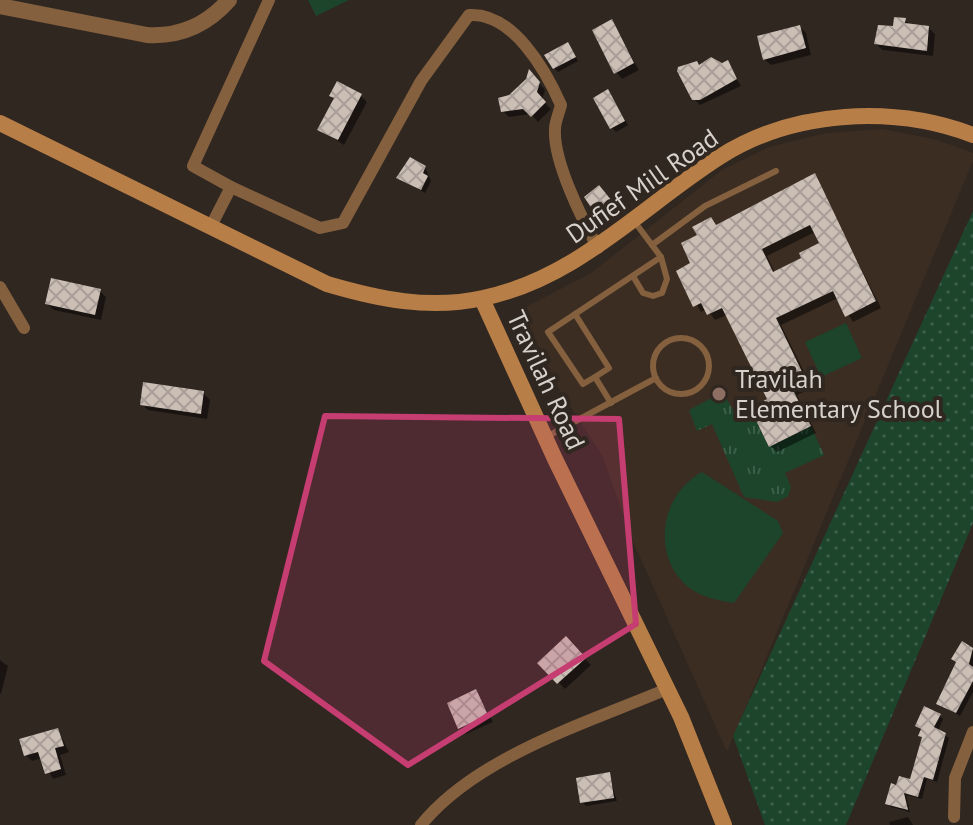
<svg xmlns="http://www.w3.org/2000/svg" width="973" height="825" viewBox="0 0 973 825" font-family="'PT Sans',sans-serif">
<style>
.built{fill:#3b2d22}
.grass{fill:url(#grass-dots)}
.park{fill:url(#park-tufts)}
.garden{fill:#1c452c}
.shadow{fill:#0007;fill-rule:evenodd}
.building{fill:url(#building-cross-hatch);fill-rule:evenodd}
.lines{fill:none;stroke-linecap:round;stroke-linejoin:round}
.service{stroke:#84603f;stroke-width:6}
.minor{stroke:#84603f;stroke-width:12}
.tertiary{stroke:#84603f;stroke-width:16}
.secondary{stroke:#b87e47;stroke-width:16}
.marked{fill:#c63d72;fill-opacity:0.2;stroke:#c63d72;stroke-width:6;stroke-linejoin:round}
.education-dot{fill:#8d6e63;stroke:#302720;stroke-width:3}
.labels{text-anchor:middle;stroke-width:8;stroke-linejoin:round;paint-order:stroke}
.street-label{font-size:26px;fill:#d7d1cc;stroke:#302720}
.poi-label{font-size:26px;fill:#d7d1cc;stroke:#302720;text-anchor:start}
</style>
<defs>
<pattern id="grass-dots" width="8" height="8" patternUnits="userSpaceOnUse" patternTransform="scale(2)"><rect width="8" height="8" fill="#1c452c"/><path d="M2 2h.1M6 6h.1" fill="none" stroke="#3c5f49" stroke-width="1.8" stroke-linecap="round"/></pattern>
<pattern id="park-tufts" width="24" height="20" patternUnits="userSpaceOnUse" patternTransform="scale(2)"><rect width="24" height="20" fill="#1c452c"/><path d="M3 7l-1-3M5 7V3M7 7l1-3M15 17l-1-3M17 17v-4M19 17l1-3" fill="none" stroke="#3c5f49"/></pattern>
<pattern id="building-cross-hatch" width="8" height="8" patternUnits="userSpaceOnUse" patternTransform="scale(2)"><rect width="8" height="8" fill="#cbbeb5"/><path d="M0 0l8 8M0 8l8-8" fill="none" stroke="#a89e97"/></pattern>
</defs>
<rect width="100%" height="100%" fill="#302720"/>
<path class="built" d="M883,129L938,140L973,153V161L727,752L631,537L603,457L518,325L522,309L591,273L722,170L769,147L826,133Z"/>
<path class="grass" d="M973,211V523L846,825H765L733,736Z"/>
<path class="park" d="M723,392L733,410L747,403L769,447L811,426L824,455L785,473L791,487L788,496L777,502L744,497L712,424L697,431L689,410Z"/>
<g class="garden">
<path d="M308,0H349L316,16Z"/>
<path d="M846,323L862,358L821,377L805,342Z"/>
<path d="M702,472L778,521L783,533L734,603C716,600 695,596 682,581C651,547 664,492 702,472Z"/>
</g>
<g class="shadow">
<path d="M905,20L911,26L929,28L935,34L933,56L883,50L876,44Z"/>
<path d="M611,22L639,70L622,79L616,72Z"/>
<path d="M800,27L806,33L811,55L771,65L764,59Z"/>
<path d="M568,44L578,61L558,72L554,68Z"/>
<path d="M727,62L741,86L700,105L694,99L700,66Z"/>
<path d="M535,78L545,90L542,100L551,109L538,122L531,114L509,117L503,111L510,97Z"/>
<path d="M608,92L628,125L616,132L612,128Z"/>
<path d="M360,95L367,102L344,145L320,129Z"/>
<path d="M425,167L431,181L425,193L399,178Z"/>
<path d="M814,175L881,308L853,322L838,298L781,325L812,388L797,395L816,433L777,452L771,446L769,400L727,315L715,320L707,309L701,312L678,272L693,264L699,235L711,219L717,226ZM815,232L821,244L804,259L775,273L767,256Z"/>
<path d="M602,191L618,211L603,220L599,216Z"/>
<path d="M100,291L106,297L101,320L54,310L47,304Z"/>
<path d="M203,393L210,400L207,419L148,410L142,404Z"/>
<path d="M566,639L591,665L565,689L540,663Z"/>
<path d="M963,644L973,651V692L960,716L939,703Z"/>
<path d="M0,660L8,666L1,694L0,693Z"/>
<path d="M476,692L493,722L466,734L460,728Z"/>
<path d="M939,715L943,719L938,731L949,738L937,782L927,779L922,799L906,795L910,812L891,807L888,803L898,787L911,782L924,738L918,726Z"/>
<path d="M58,730L69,752L60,755L66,775L53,779L42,758L32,761L26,755Z"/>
<path d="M609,775L617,801L586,806L582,802Z"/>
<path d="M908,817L913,825H890L889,822Z"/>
</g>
<g class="building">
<path d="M894,17L906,18L905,23L929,26L927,51L874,44L878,25L893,26Z"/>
<path d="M612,19L634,63L614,74L592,30Z"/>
<path d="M800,25L806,48L763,60L757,36Z"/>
<path d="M568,42L576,57L553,69L544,55Z"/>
<path d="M711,57L722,63L728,60L737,79L700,100H692L677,71L678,67L697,61L699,65Z"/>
<path d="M529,69L540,82L537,92L546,102L531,117L523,109L501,112L498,98L509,95L526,79Z"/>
<path d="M337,81L362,94L338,140L317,130L334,98L329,96Z"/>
<path d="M608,89L625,121L610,129L593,98Z"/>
<path d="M410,157L426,166L423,173L428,176L421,190L396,178Z"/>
<path d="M815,173L876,301L845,317L833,291L776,318L807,382L792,388L811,426L769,447L750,408L767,399L722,308L707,315L701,303L693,307L676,271L690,263L681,243L697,235L692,227L711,217L716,225ZM810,225L819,243L799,253L801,258L773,272L762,249Z"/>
<path d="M599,185L616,206L598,218L584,197Z"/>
<path d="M51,278L101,289L95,315L45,304Z"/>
<path d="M143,382L204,391L201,414L140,405Z"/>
<path d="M566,636L586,658L557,684L537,663Z"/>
<path d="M962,641L973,648L969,664L973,667V681L956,713L936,704L956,662L951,659Z"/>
<path d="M476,689L488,715L458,729L447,703Z"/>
<path d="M924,706L941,714L934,727L946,733L933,780L924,777L918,797L904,793L908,810L885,804L891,783L896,785L899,776L910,779L922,737L918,736L921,729L915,726Z"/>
<path d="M58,728L64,746L55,748L61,769L45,774L38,752L24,756L19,739Z"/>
<path d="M610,772L614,798L580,803L576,778Z"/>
</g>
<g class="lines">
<g class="service">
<path d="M652,245L705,206L776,171"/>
<path d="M633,276L643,293L653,296L662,293L667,279L661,257"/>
<path d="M575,314L609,368L595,377"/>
<circle cx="681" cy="366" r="28"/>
<path d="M611,403L595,377L583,384L548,332L661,257L634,221"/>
<path d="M548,436L656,378"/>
</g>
<g class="minor">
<path d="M231,187L320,228L343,223L421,81L469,15C513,12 546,71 561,105C559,113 555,122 555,129C553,161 582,219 598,248"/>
<path d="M210,228L231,187L193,166L269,0"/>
<path d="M0,287L24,328"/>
<path d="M954,817L955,778L973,732"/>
<path d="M421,825C477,756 587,723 667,689"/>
</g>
<path class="tertiary" d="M0,6L147,35C180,37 207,25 229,0"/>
<g class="secondary">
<path d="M0,123L327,284C378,299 429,310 483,298C578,278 642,206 721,156C794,110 894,105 973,135"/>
<path d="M482,299L555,459L681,717L724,825"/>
</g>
</g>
<path class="marked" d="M325,416L619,419L636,624L408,765L264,661Z"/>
<circle class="education-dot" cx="719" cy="394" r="8"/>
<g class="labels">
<g class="street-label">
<text transform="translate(642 186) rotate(-35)" y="9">Dufief Mill Road</text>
<text transform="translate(546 380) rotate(65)" y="9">Travilah Road</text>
</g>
<g class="poi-label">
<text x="735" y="388">Travilah<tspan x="735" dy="30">Elementary School</tspan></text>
</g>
</g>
</svg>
